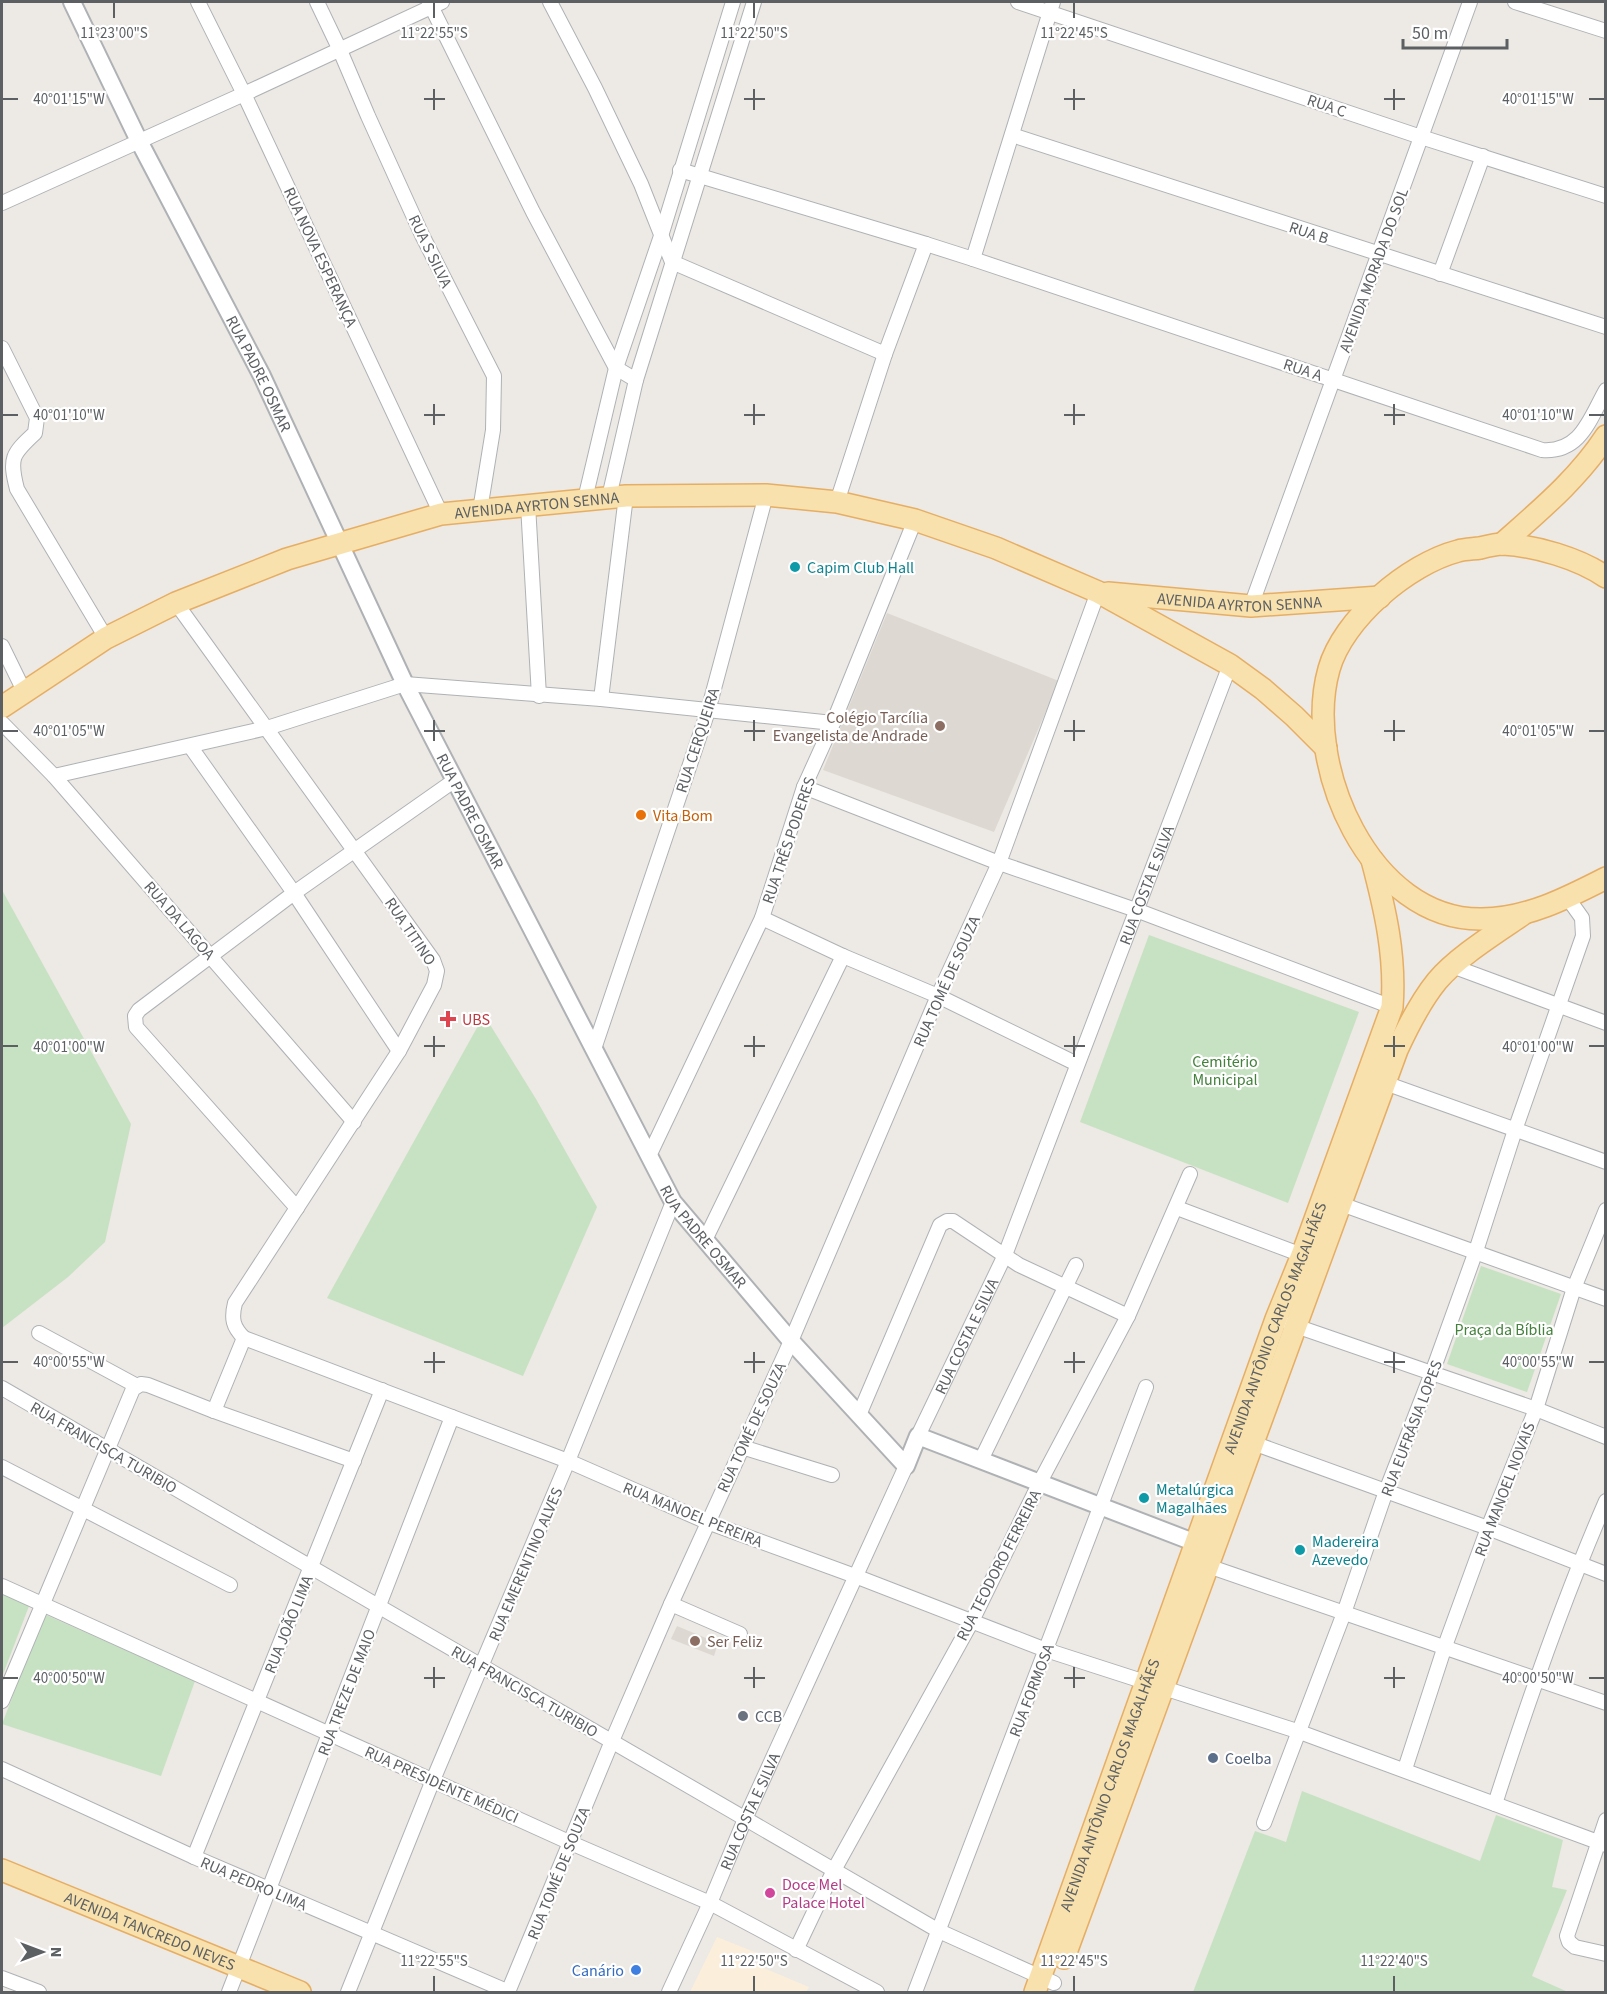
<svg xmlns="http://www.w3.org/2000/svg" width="1607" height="1994" viewBox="0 0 1607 1994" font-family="'Source Sans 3',sans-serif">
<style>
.commercial{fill:#fbefdb}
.education{fill:#ddd9d2}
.green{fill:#c7e2c2}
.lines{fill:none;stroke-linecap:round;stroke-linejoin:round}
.minor-casing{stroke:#afb2b5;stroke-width:16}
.tertiary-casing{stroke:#afb2b5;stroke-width:20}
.primary-casing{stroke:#e5ae64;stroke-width:24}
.minor{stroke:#fff;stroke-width:14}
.tertiary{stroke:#fff;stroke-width:16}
.primary{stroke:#f8e1ad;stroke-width:21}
.ticks{fill:none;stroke:#5c6063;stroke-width:2}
.culture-dot{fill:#0f9aa8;stroke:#fff;stroke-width:2}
.education-dot{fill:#8d6e63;stroke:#fff;stroke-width:2}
.food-dot{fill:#e8710a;stroke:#fff;stroke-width:2}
.health-dot{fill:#e0444e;stroke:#fff;stroke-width:2}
.worship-dot{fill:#6b7280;stroke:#fff;stroke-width:2}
.service-dot{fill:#5c6f8a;stroke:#fff;stroke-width:2}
.hotel-dot{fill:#d1479c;stroke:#fff;stroke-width:2}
.shop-dot{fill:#3f7fe0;stroke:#fff;stroke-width:2}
.labels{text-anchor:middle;stroke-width:4.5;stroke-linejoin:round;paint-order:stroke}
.street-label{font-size:16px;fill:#5c6063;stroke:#fff}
.culture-label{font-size:16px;fill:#0d838f;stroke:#fff;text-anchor:start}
.education-label{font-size:16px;fill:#785e54;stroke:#fff;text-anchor:end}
.food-label{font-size:16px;fill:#c56008;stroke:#fff;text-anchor:start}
.health-label{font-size:16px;fill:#be3a42;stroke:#fff;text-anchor:start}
.park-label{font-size:16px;fill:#43813c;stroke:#fff}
.worship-label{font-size:16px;fill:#5b616d;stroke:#fff;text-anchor:start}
.service-label{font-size:16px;fill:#4e5e75;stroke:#fff;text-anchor:start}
.hotel-label{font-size:16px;fill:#b23c85;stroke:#fff;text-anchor:start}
.shop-label{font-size:16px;fill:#366cbe;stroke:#fff;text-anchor:end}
.ticks-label{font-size:15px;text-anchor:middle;fill:#5c6063;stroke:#fff;stroke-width:4.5;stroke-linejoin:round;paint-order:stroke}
</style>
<rect width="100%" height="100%" fill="#ede9e4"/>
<path class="commercial" d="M717,1937L757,1953L754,1964L809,1987L806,1992H690Z"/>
<g class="education">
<path d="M887,613L1059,681L994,832L823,770Z"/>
<path d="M677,1626L718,1643L714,1656L671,1639Z"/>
</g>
<g class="green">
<path d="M2,890L131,1124L105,1242L68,1277L2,1328Z"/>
<path d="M1149,935L1359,1012L1288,1203L1080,1122Z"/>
<path d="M484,1015L536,1099L597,1207L523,1376L327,1298Z"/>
<path d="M1481,1266L1561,1294L1527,1392L1447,1364Z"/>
<path d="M2,1594L29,1606L2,1677Z"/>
<path d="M44,1614L195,1681L161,1776L2,1724Z"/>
<path d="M1302,1791L1480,1861L1496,1815L1563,1840L1552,1887L1567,1890L1532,1976L1568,1992H1193L1255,1831L1286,1842Z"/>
</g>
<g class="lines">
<defs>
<g id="minor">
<path d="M198,2L244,94L441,514"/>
<path d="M317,2L339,48L368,116L422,235L494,376L493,430L480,510"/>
<path d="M429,2L533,212L616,368L636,380"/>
<path d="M550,2L595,88L641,184L672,262L885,354"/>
<path d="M1018,2L1421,137L1606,196"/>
<path d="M1515,2L1606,31"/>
<path d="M1012,135L1606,327"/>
<path d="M680,170L926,244"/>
<path d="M2,203L244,94L442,2"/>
<path d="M973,259L1542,450C1581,453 1590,418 1606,390"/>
<path d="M1440,274L1483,156"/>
<path d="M2,348L37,418L35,433C12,454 9,458 17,489L106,638"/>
<path d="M609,497L636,380L754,2"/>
<path d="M585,499L616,368L661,236L733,2"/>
<path d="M837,502L885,354L926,244L973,259L1053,2"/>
<path d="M528,505L539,696"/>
<path d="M176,603L433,960L437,971L434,985L399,1051L235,1303C231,1319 233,1327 244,1338L568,1461L707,1522L855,1576L1046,1650L1297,1731L1606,1845"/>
<path d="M1251,606L1470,2"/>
<path d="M2,646L24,691"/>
<path d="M601,699L626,496"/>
<path d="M2,723L54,776L354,1122"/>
<path d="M190,746L294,893L399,1051"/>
<path d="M54,776L267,728L405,684L601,699L833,723"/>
<path d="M804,787L999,863L1136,910L1392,1007"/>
<path d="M762,918L843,956L938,996L1077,1064"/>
<path d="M1452,966L1606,1023"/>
<path d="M594,1049L708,711L766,495"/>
<path d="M1385,1083L1606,1162"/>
<path d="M649,1156L762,918L804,787L833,723L915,520"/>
<path d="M1341,1204L1606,1299"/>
<path d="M297,1208L136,1027L135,1016L139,1010L294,893L455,780"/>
<path d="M1177,1208L1302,1255"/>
<path d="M705,1240L843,956"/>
<path d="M1290,1324L1536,1409L1606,1437"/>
<path d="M39,1333L137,1386"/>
<path d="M2,1388L939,1931L1054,1983"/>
<path d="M214,1411L244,1338"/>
<path d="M859,1415L940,1225L947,1221H953L1019,1265L1128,1316"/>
<path id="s1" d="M918,1436L1005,1255L1230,665"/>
<path d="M1253,1443L1488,1528L1606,1574"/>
<path d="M742,1447L832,1475"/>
<path d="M981,1460L1076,1265"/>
<path d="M2,1467L230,1585"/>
<path d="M1208,1566L1606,1703"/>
<path d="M2,1586L571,1843L710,1903L877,1992"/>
<path d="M671,1604L740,1634"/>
<path d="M2,1701L133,1389L141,1384L148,1385L214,1411L354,1461"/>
<path d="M2,1769L194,1857L509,1992"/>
<path d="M1405,1769L1445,1646L1488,1528L1536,1409L1574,1288L1606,1210"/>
<path d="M1495,1804C1528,1701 1563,1600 1606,1501"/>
<path d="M1606,1820L1567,1936L1569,1942L1575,1947L1606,1954"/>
<path d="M1264,1823L1344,1613L1386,1491L1432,1373L1476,1251L1515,1130L1583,936L1582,918L1567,897"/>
<path d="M194,1857L382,1390"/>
<path d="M796,1950L834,1870L972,1621L1040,1482L1128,1316L1190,1174"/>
<path d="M2,1978L39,1992"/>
<path d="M229,1992L452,1417"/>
<path d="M348,1992L433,1780L568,1461L673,1202"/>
<path d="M508,1992L612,1741L671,1604L791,1341L938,996L999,863L1098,592"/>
<path id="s2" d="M669,1992L710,1903L745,1819L906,1466"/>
<path d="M915,1992L1146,1387"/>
</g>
<g id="tertiary">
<path id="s3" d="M72,2L139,141L262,376L405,684L673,1202L791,1341L906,1466L918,1436L1196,1543"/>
</g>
<g id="primary">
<path d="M1502,544C1539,511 1578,479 1606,436"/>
<path d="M1606,577C1578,558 1536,546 1503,544C1496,544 1488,546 1480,548C1473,549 1465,549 1458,551C1408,564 1343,619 1329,669C1302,764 1370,921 1482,919C1526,919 1567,898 1606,878"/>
<path id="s4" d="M1108,593L1251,606L1380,597"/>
<path id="s5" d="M2,707L106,638L176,603L287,559L441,514L626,496L766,495L837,502L915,520L996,548L1098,592L1230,665L1263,689L1294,716L1326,748"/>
<path id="s6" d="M2,1870L300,1992"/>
<path d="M1064,1958L1397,1050C1408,1026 1420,1002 1437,981C1457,957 1496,933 1522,915"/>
<path id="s7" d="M1035,1992L1276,1319L1302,1255L1392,1007C1396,956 1385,909 1372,860"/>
</g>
</defs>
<use href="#minor" class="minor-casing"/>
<use href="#tertiary" class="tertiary-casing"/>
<use href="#primary" class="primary-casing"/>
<use href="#minor" class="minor"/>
<use href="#tertiary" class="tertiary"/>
<use href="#primary" class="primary"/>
</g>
<path class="ticks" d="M114,3V18M434,3V18M754,3V18M1074,3V18M434,89V110M754,89V110M1074,89V110M1394,89V110M3,99H18M424,99H445M744,99H765M1064,99H1085M1384,99H1405M1589,99H1604M434,404V425M754,404V425M1074,404V425M1394,404V425M3,415H18M424,415H445M744,415H765M1064,415H1085M1384,415H1405M1589,415H1604M434,720V741M754,720V741M1074,720V741M1394,720V741M3,731H18M424,731H445M744,731H765M1064,731H1085M1384,731H1405M1589,731H1604M434,1036V1057M754,1036V1057M1074,1036V1057M1394,1036V1057M3,1046H18M424,1046H445M744,1046H765M1064,1046H1085M1384,1046H1405M1589,1046H1604M434,1352V1373M754,1352V1373M1074,1352V1373M1394,1352V1373M3,1362H18M424,1362H445M744,1362H765M1064,1362H1085M1384,1362H1405M1589,1362H1604M434,1667V1688M754,1667V1688M1074,1667V1688M1394,1667V1688M3,1678H18M424,1678H445M744,1678H765M1064,1678H1085M1384,1678H1405M1589,1678H1604M434,1976V1991M754,1976V1991M1074,1976V1991M1394,1976V1991"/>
<g class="culture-dot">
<circle cx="795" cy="567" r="6"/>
<circle cx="1144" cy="1498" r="6"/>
<circle cx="1300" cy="1550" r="6"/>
</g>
<g class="education-dot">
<circle cx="940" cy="726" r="6"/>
<circle cx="695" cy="1641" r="6"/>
</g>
<circle class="food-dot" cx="641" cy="815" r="6"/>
<path class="health-dot" d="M445 1010h6v6h6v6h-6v6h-6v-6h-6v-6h6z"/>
<circle class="worship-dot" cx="743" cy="1716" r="6"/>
<circle class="service-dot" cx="1213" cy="1758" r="6"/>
<circle class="hotel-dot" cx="770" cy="1893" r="6"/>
<circle class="shop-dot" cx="636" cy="1970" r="6"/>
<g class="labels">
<g class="street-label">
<text transform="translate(1327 105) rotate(19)" y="6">RUA C</text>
<text transform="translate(1309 232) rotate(18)" y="6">RUA B</text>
<text transform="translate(431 251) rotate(64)" y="6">RUA S SILVA</text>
<text transform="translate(321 257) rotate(65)" y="6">RUA NOVA ESPERANÇA</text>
<text transform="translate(1373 270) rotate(-70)" y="6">AVENIDA MORADA DO SOL</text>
<text transform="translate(1303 369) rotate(18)" y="6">RUA A</text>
<text dy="6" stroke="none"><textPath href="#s3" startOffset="416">RUA PADRE OSMAR</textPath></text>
<text dy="6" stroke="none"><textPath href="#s5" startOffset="579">AVENIDA AYRTON SENNA</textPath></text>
<text dy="6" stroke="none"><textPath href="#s4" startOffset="132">AVENIDA AYRTON SENNA</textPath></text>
<text transform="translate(697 740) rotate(-72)" y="6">RUA CERQUEIRA</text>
<text dy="6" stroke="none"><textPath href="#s3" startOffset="902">RUA PADRE OSMAR</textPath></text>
<text transform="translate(788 840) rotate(-71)" y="6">RUA TRÊS PODERES</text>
<text dy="6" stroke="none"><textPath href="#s1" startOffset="597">RUA COSTA E SILVA</textPath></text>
<text transform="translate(180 920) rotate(49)" y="6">RUA DA LAGOA</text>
<text transform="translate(411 931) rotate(56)" y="6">RUA TITINO</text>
<text transform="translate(946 981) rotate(-66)" y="6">RUA TOMÉ DE SOUZA</text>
<text dy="6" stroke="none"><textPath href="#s3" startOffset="1388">RUA PADRE OSMAR</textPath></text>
<text dy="6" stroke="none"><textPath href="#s7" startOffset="706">AVENIDA ANTÔNIO CARLOS MAGALHÃES</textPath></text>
<text dy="6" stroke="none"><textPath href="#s1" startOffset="111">RUA COSTA E SILVA</textPath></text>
<text transform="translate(751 1427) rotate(-65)" y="6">RUA TOMÉ DE SOUZA</text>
<text transform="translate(1411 1428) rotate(-69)" y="6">RUA EUFRÁSIA LOPES</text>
<text transform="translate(104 1447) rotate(30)" y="6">RUA FRANCISCA TURIBIO</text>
<text transform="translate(1504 1489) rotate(-69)" y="6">RUA MANOEL NOVAIS</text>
<text transform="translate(693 1514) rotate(22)" y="6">RUA MANOEL PEREIRA</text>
<text transform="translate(525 1564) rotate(-67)" y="6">RUA EMERENTINO ALVES</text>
<text transform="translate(998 1565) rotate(-63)" y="6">RUA TEODORO FERREIRA</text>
<text transform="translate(288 1624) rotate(-68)" y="6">RUA JOÃO LIMA</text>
<text transform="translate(1031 1690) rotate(-69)" y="6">RUA FORMOSA</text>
<text transform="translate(525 1691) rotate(30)" y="6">RUA FRANCISCA TURIBIO</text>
<text transform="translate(346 1692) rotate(-69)" y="6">RUA TREZE DE MAIO</text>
<text transform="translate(442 1784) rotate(24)" y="6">RUA PRESIDENTE MÉDICI</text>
<text dy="6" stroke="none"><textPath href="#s7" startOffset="220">AVENIDA ANTÔNIO CARLOS MAGALHÃES</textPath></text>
<text dy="6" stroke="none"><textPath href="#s2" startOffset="198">RUA COSTA E SILVA</textPath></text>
<text transform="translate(558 1873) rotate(-68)" y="6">RUA TOMÉ DE SOUZA</text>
<text transform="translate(254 1883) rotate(23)" y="6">RUA PEDRO LIMA</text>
<text dy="6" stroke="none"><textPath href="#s6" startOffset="160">AVENIDA TANCREDO NEVES</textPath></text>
</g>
<g class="culture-label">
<text x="807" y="573">Capim Club Hall</text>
<text x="1156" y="1495">Metalúrgica<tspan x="1156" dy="18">Magalhães</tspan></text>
<text x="1312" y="1547">Madereira<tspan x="1312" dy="18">Azevedo</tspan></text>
</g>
<g class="education-label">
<text x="928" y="723">Colégio Tarcília<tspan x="928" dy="18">Evangelista de Andrade</tspan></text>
<text x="707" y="1647" text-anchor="start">Ser Feliz</text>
</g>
<g class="food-label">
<text x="653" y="821">Vita Bom</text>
</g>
<g class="health-label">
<text x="462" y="1025">UBS</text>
</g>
<g class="park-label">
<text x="1225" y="1067">Cemitério<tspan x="1225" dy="18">Municipal</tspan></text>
<text x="1504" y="1335">Praça da Bíblia</text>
</g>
<g class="worship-label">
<text x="755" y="1722">CCB</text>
</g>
<g class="service-label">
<text x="1225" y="1764">Coelba</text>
</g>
<g class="hotel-label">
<text x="782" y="1890">Doce Mel<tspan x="782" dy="18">Palace Hotel</tspan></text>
</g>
<g class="shop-label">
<text x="624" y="1976">Canário</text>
</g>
</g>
<g class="ticks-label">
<text x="114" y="38">11°23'00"S</text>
<text x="434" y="38">11°22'55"S</text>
<text x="754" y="38">11°22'50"S</text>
<text x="1074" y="38">11°22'45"S</text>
<text x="1538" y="104">40°01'15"W</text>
<text x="69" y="104">40°01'15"W</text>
<text x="1538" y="420">40°01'10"W</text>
<text x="69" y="420">40°01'10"W</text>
<text x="1538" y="736">40°01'05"W</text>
<text x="69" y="736">40°01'05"W</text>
<text x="1538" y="1052">40°01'00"W</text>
<text x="69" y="1052">40°01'00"W</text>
<text x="1538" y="1367">40°00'55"W</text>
<text x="69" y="1367">40°00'55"W</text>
<text x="69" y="1683">40°00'50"W</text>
<text x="1538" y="1683">40°00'50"W</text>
<text x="434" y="1966">11°22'55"S</text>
<text x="754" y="1966">11°22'50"S</text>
<text x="1074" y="1966">11°22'45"S</text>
<text x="1394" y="1966">11°22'40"S</text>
</g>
<rect width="1607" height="1994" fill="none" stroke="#5c6063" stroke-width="6"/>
<g transform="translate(42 1952) rotate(90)" stroke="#ffffff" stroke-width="4.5" paint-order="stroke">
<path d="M0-4.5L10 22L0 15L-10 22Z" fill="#5c6063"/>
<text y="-9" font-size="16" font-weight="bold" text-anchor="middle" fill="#5c6063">N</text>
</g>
<path d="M1403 39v9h104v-9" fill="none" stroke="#5c6063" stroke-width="3"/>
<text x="1412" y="39" font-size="18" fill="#5c6063" stroke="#ffffff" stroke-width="4.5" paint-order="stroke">50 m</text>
</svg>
